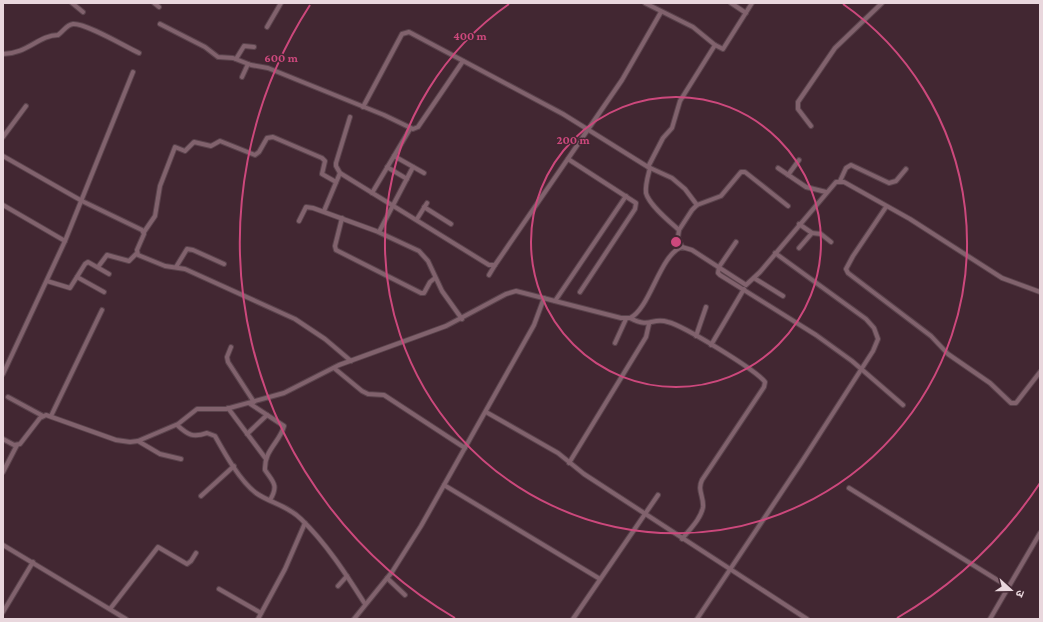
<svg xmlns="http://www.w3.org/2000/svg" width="1043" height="622" viewBox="0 0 1043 622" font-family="'Crimson Pro','Noto Sans Devanagari',serif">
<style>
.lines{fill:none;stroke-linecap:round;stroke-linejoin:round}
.street-casing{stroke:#5a434c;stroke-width:6}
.street{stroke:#81626d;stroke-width:4}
.ring{fill:none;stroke:#cc487c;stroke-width:2}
.centre{fill:#cc487c;stroke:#422732;stroke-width:2}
.ring-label{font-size:12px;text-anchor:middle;font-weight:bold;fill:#cc487c;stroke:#422732;stroke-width:3;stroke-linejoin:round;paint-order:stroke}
</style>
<rect width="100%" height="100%" fill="#422732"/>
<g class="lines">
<defs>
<g id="street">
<path d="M72,3L83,12"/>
<path d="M154,3L159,7"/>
<path d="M645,3L693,27L715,45L723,49L752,3"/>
<path d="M731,3L746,13"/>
<path d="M160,24L205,47L218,57L233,58L251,65L268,68L384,115L413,129L418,127L463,61"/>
<path d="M267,27L281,3"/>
<path d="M3,54C27,54 39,35 58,35C64,31 66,25 73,24C86,23 126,47 139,53"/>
<path d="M236,59L244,46L254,47"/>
<path d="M242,77L248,64"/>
<path d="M363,107L402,34L409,32L563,114L648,167L672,178L685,189L697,205"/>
<path d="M350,117L336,163V166L340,173L489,265H495L622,80L661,12"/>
<path d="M811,126L798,109V102L835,48L882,3"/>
<path d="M3,137L26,106"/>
<path d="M3,156L82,201L142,230L144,234L137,250L138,255L165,266L185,269L295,319L325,339L351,361"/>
<path d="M394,156L424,173"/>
<path d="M568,159L636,203L635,209L580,292"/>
<path d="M387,167L407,179"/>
<path d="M648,167L663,138L672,128L680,101L715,45"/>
<path d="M650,168C648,176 645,185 646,193C649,205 670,222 679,230"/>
<path d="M778,168L806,187L826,192"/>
<path d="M788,175L799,160"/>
<path d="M840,181L846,168L851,165L889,183L896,181L906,169"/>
<path d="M372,193L410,129"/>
<path d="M3,205L65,241"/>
<path d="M424,207L451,224"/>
<path d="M886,207L853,256L846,269L848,273L931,336L948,354L990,383L1011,403H1016L1040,372"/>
<path d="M324,211L340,173"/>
<path d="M342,218L335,246L336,250L421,293H424L430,282L435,278"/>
<path d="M417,219L427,203"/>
<path d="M299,221L306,207L313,208L376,231L419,251L428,261L442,291L462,319"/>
<path d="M799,224L812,233L821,234L831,242"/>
<path d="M144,232L155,216L160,186L175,147L185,151L194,142L211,146L220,141L255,155L259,152L267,138L273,137L322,158L325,161L322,174L336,182"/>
<path d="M379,232L413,167"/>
<path d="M736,242L719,267L718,273L720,275L816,335L852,361L903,405"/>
<path d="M682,247L678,237L679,230L692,210L697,205L721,196L741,172H745L788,206"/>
<path d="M799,248L812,233"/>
<path d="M98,267L107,255L129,261L136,254"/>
<path d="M176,267L187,249L193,250L224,264"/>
<path d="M489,275L495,265"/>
<path d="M77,277L104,292"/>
<path d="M754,278L783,296"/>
<path d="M47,281L70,288L85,264L88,262L109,274"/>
<path d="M555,301L626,196"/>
<path d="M630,318C651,329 651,317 668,322C684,326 756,370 765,382L764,387L702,480C697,490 704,497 703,507C701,519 689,530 682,539"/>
<path d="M696,336L706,307"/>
<path d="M615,343L626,319"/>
<path d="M711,345L744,289"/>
<path d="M231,347L227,357L228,362L254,402"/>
<path d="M334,368L362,391L368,394L384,395L465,448"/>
<path d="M3,374L65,241L133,72"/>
<path d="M8,397L43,416"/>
<path d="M249,403L284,426C280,442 264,450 265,470C273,482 279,485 270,500"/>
<path d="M228,408L266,459"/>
<path d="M486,412L558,453L584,474L807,619"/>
<path d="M51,416L102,310"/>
<path d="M177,425C188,435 193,438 207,433L215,436C225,454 240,481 256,493C270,503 287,505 301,519C326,543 346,574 365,604"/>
<path d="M247,434L267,415"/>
<path d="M3,439L14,445L20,444L40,418L46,415L116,440L130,442L138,441L178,424L197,409H226L284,393L339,365L446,326L506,294L516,291L621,318H630C650,309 660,254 682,247L692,250L746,285L760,272L836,182H844L910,219L1002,278L1040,292"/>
<path d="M138,441L160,454L181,459"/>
<path d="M569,463L646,337L649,324"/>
<path d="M3,472L17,445"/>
<path d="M444,485L600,579"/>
<path d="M849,488L1007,586"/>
<path d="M201,496L234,466"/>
<path d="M3,545L126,619"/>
<path d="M387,578L405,595"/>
<path d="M338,586L347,576"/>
<path d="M219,589L261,613"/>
<path d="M110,609L158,547L187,564L191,561L196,553"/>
<path d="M3,612L33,562"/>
<path d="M258,619L285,569L305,523"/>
<path d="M354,619L392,572L421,526L534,325L544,298"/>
<path d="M573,619L658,495"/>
<path d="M697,619L801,463L873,351L878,339L874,328L866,319L775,253"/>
<path d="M990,619L1040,533"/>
</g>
</defs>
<use href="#street" class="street-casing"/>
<use href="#street" class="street"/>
</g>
<g class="ring">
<circle cx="676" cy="242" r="145"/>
<path d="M843 4A291 291 0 1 1 509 4"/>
<path d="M1040 483A436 436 0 0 1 897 618M455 618A436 436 0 0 1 310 5"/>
</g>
<circle cx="676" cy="242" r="6" class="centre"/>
<g class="ring-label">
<text x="470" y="40">400 m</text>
<text x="281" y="62">600 m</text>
<text x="573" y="144">200 m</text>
</g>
<rect width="1043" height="622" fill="none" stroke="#e9d7dd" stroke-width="8"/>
<g transform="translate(1011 590) rotate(111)" stroke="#422732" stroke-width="3" paint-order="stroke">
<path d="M0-3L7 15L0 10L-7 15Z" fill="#e9d7dd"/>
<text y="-6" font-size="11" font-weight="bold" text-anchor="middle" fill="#e9d7dd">उ</text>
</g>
</svg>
